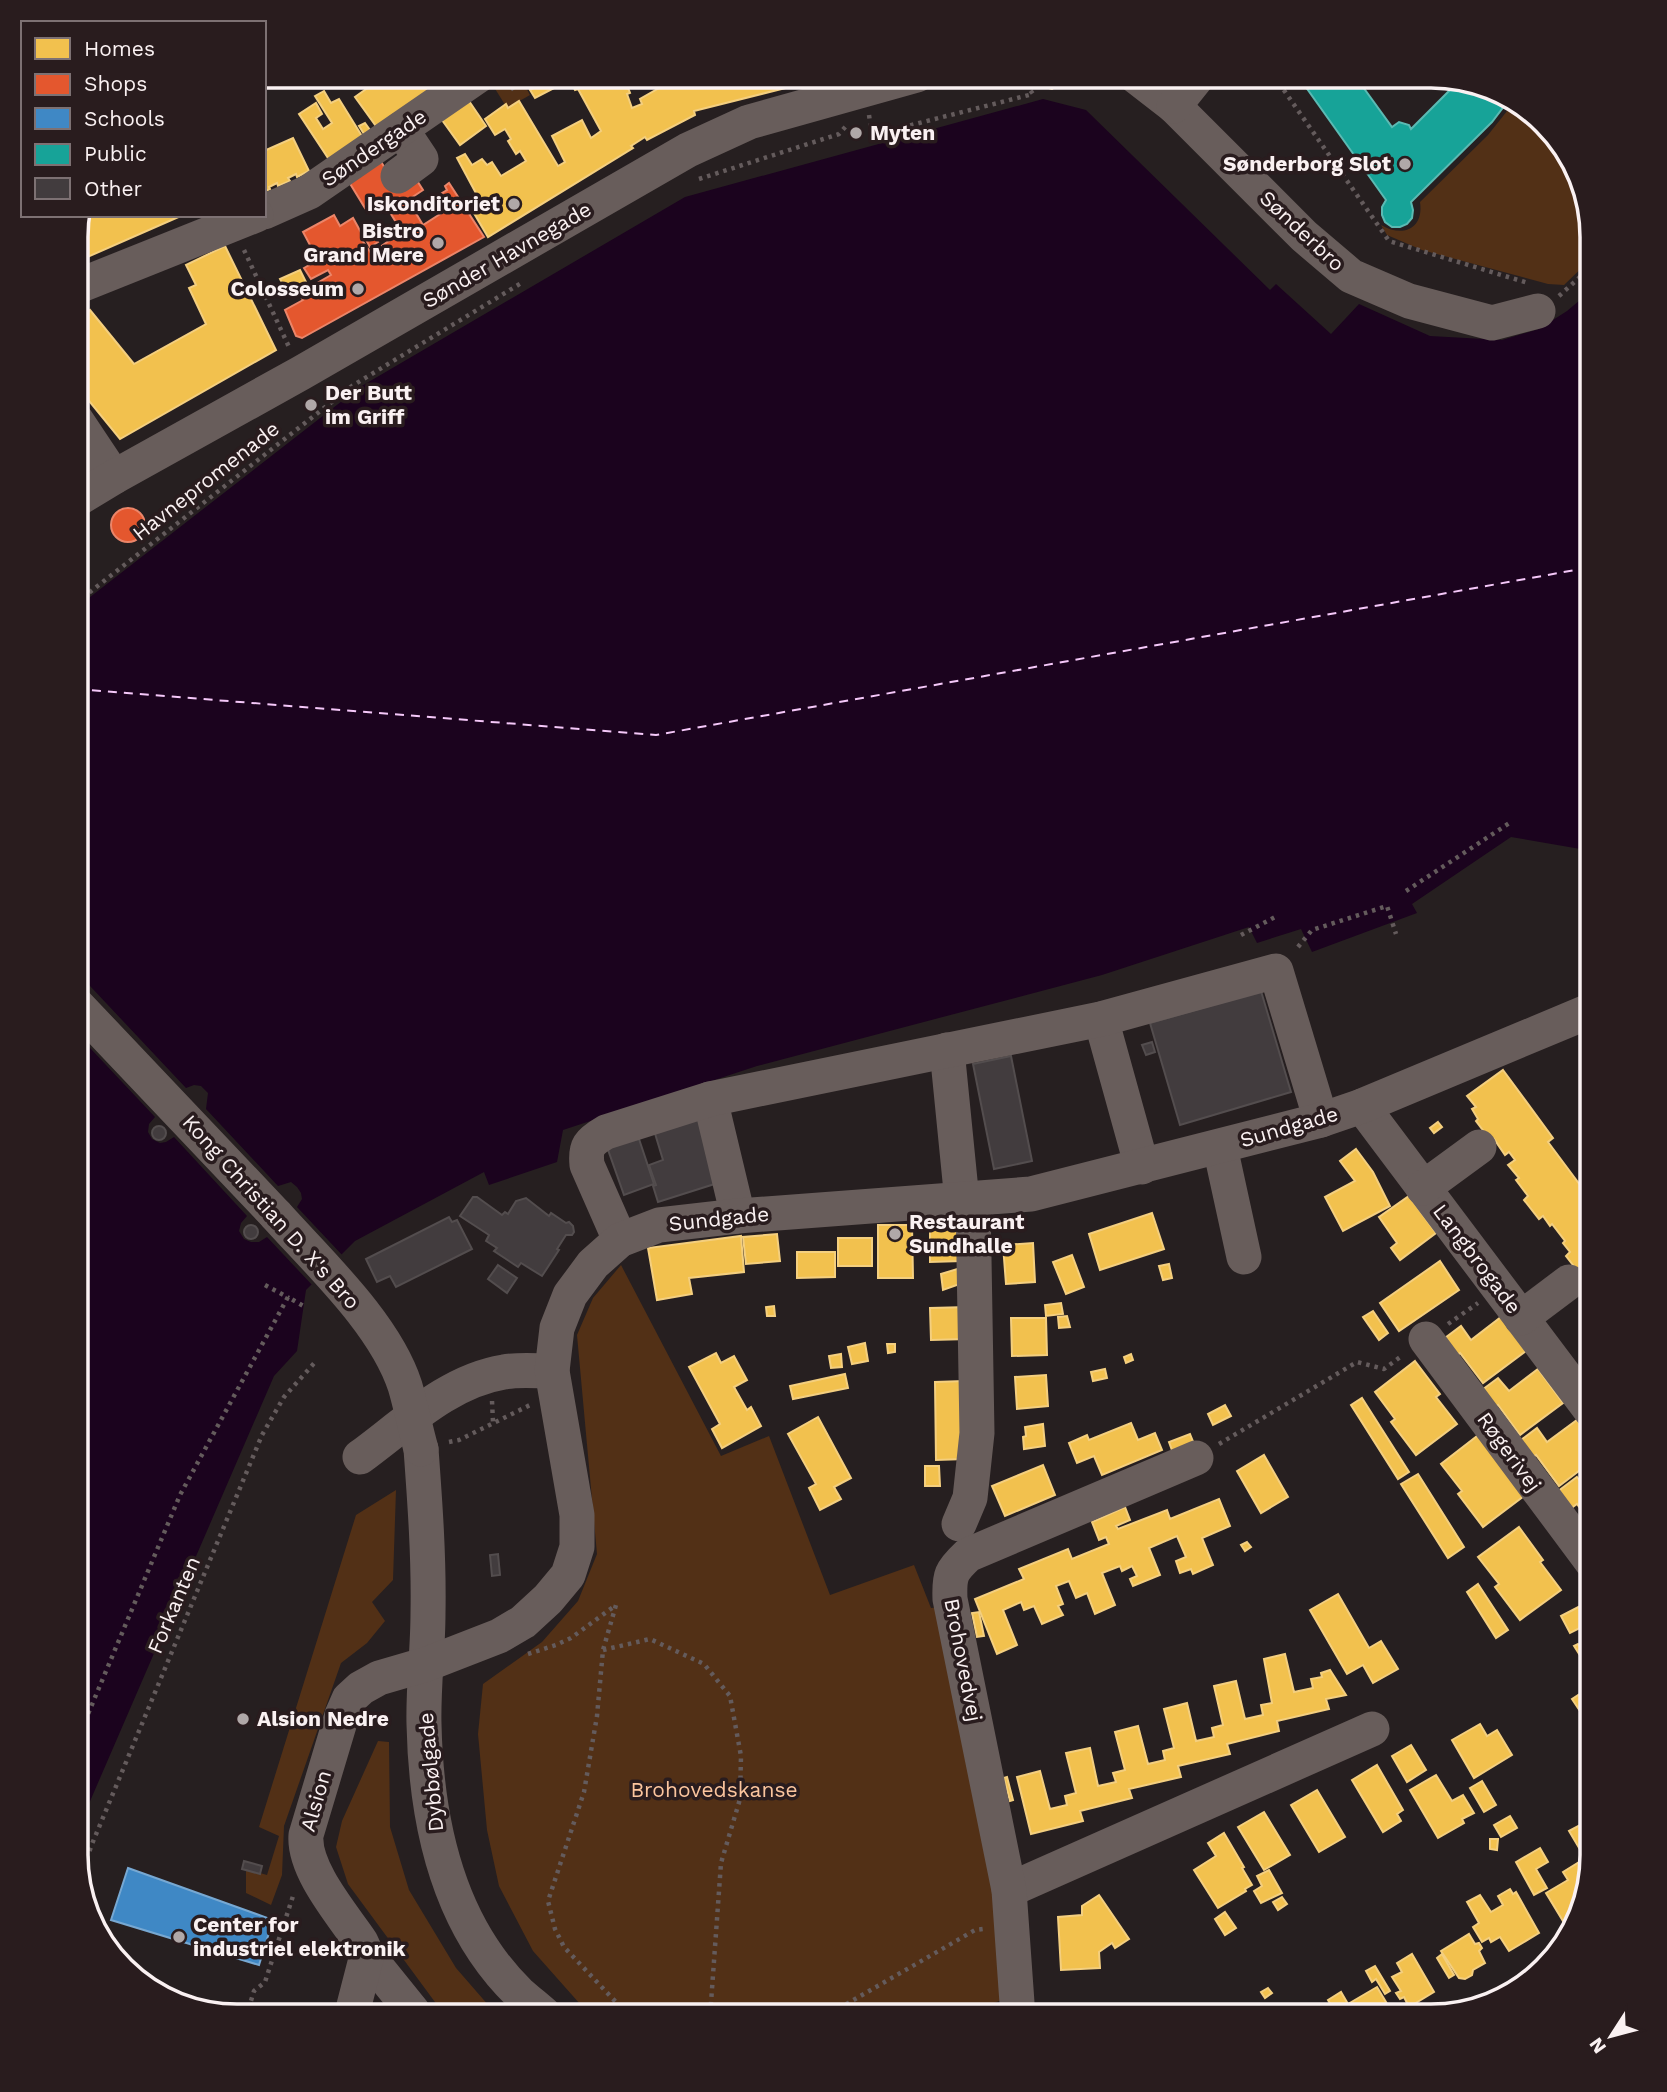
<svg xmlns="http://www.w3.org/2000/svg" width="1667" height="2092" viewBox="0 0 1667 2092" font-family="'Work Sans',sans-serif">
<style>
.green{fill:#523016}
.water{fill:#1b031e}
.pier{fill:#261f20}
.homes{fill:#f2c14e;stroke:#f4cf7f;stroke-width:2}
.shops{fill:#e4572e;stroke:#eb8569;stroke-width:2}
.schools{fill:#3f88c5;stroke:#77a8d2;stroke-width:2}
.public{fill:#17a398;stroke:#5bbab3;stroke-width:2}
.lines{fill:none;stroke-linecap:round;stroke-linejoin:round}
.ferry{stroke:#f5c8f9;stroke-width:2;stroke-dasharray:9 7;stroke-linecap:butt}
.building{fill:#423c3e;stroke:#534d4e;stroke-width:2}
.path{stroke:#645b5c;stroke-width:4.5;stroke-dasharray:3.5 5;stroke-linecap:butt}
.minor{stroke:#685d5b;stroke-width:35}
.minor-bridge{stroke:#685d5b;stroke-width:35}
.poi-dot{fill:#b0a8a8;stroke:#291c1e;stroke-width:2.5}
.labels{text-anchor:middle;stroke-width:7;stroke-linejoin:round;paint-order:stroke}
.poi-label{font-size:21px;font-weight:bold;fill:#faf1f2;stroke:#291c1e;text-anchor:start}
.street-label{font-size:21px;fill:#faf1f2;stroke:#291c1e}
.park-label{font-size:21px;fill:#fbc59e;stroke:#291c1e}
.rim{fill:none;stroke:#faf1f2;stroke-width:3.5}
</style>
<rect width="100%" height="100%" fill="#261f20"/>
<g class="green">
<path d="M495,75H519L530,95L507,108L489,79Z"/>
<path d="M1515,101L1564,147L1592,237V258L1564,285L1548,284L1422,250L1387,235L1381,225C1403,238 1424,229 1420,202L1488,135Z"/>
<path d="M621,1265L721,1456L769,1436L830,1595L914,1565L931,1608L941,1607L998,1899L1005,1999L954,2017H597L580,2004L533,1951L499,1886L487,1830L478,1734L483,1684L542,1642L578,1601L597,1554L577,1335L593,1298Z"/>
<path d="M396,1490L393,1580L372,1602L385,1621L367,1643L341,1663L284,1826L282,1875L271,1905L246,1893V1869L267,1875L279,1836L259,1827L356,1515Z"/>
<path d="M378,1741L389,1742L390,1827L409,1890L456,1968L496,2014L446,2017L348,1884L336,1847L342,1821Z"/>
</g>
<path class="water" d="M1043,99L1086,110L1270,290L1276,284L1331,334L1359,304L1430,336L1502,340L1539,329L1567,311L1592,290V851L1511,837L1412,904L1417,913L1312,952L1301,929L1257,943L1249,927L1102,975L757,1066L563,1130L557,1162L489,1185L484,1172L355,1241L306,1290L297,1351L274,1376L75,1836L76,608L360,387L685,197Z"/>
<path class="pier" d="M75,970L186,1088L194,1085L201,1086L208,1093L206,1109L278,1186L291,1182L297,1187L301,1193L302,1199L297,1207L344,1257L314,1287L267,1237L259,1242H251L244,1239L239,1231L241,1223L247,1216L174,1137L166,1142L160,1143L152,1139L148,1132L149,1124L155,1117L75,1032Z"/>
<g class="homes">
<path d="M264,75H286L264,86Z"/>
<path d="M386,75H446L451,81L404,114L380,79Z"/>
<path d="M394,75H463L381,133L355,97L376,82L380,86Z"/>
<path d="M589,75L592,82L606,77L605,75H623L630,93L627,94L632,108L642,104L640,99L682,75H837L694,111L695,115L647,140L645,137L631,146L633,148L488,237L468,203L478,197L457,158L465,154L472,165L482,159L487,165L492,162L501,176L526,161L520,151L516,154L508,141L511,139L505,129L495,135L485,119L506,104L508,108L519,101L558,166L565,162L552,136L582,120L591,138L601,131L578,89L575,90L568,75Z"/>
<path d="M1036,75H1063L1061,83L1052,89L1041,86Z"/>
<path d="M549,80L554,88L535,98L530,90Z"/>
<path d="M324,91L331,103L339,99L365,141L332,164L299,114L316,103L322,114L316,118L323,129L332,123L315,96Z"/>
<path d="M469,101L486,126L460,145L442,120Z"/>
<path d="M365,123L370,130L364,134L359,126Z"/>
<path d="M293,138L309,171L297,177L296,174L288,178L290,181L278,186L277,183L269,187L270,189L264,192V151Z"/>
<path d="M183,215L76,262V223L81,221L78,216Z"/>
<path d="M225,246L276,350L120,439L76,385V312L80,308L85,314L90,310L134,364L206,324L189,288L196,285L186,265Z"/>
<path d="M300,270L306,282L287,292L280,279Z"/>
<path d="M1503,1070L1553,1138L1548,1142L1592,1201V1281L1584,1271L1580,1274L1566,1256L1570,1252L1563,1243L1565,1241L1552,1224L1550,1226L1543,1216L1539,1219L1524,1200L1528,1196L1516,1180L1519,1178L1508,1165L1515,1160L1509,1152L1505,1155L1494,1139L1491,1141L1476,1121L1478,1119L1472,1109L1476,1107L1467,1096Z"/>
<path d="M1438,1122L1442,1127L1434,1133L1430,1128Z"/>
<path d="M1356,1149L1373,1172L1390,1206L1343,1231L1325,1197L1355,1181L1340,1161Z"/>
<path d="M1409,1196L1436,1233L1400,1260L1391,1248L1397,1243L1379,1217Z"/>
<path d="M1152,1213L1164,1249L1100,1270L1089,1234Z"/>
<path d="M878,1225H912L913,1278H878Z"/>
<path d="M930,1230H961L962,1261L930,1262Z"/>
<path d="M777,1234L780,1261L746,1264L743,1237Z"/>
<path d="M741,1236L744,1272L689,1278L692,1294L657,1300L648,1248Z"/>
<rect x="838" y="1238" width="34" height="28"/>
<path d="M1033,1243L1035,1282L1006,1284L1003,1245Z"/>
<path d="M797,1252H835V1277L797,1278Z"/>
<path d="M1072,1255L1084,1287L1066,1294L1053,1262Z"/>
<path d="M1440,1261L1459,1290L1399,1331L1380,1303Z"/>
<path d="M1169,1264L1172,1278L1163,1280L1159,1266Z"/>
<path d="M967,1266L968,1281L943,1290L941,1274Z"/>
<path d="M1061,1303L1063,1314L1046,1316L1045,1305Z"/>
<path d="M774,1306L775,1316H767L766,1307Z"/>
<path d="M968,1307V1339L931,1340L930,1308Z"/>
<path d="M1373,1311L1388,1333L1379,1340L1363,1317Z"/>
<path d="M1067,1316L1070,1327L1059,1328L1058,1317Z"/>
<path d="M1501,1317L1526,1351L1483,1383L1460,1353L1454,1358L1441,1341L1461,1326L1471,1340Z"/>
<path d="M1011,1318H1046L1047,1355L1012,1356Z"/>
<path d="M865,1343L868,1361L852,1364L848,1347Z"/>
<path d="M887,1344H895V1352L888,1353Z"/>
<path d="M716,1353L721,1363L734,1356L747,1380L734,1387L747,1410L751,1407L761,1426L722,1448L712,1429L720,1424L689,1367Z"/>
<path d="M841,1354L842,1367L831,1368L829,1356Z"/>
<path d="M1131,1354L1133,1360L1126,1363L1124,1357Z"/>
<path d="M1415,1361L1440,1394L1436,1397L1457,1424L1416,1455L1391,1422L1395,1419L1375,1392Z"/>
<path d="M1105,1369L1107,1378L1093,1381L1091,1372Z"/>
<path d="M1538,1369L1563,1403L1520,1435L1498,1405L1491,1410L1478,1393L1498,1378L1509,1391Z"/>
<path d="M845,1374L848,1388L793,1399L790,1386Z"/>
<path d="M1046,1375L1048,1406L1017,1409L1015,1377Z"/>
<path d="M964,1381L965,1459L936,1460L935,1382Z"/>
<path d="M1362,1398L1409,1472L1398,1479L1351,1405Z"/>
<path d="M1225,1405L1231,1416L1213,1425L1208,1414Z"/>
<path d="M818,1417L851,1478L834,1487L841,1499L820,1510L809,1488L816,1484L788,1434Z"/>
<path d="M1577,1420L1592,1440V1461L1559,1486L1536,1455L1529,1460L1517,1443L1537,1428L1547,1442Z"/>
<path d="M1131,1423L1138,1440L1155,1433L1162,1450L1102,1475L1094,1456L1077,1463L1069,1443L1087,1435L1089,1440Z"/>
<path d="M1043,1424L1045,1446L1024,1449L1023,1437L1026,1436L1025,1427Z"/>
<path d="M1481,1433L1524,1496L1483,1527L1458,1494L1462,1491L1441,1464Z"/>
<path d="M1190,1434L1194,1444L1173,1453L1169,1442Z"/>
<path d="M1264,1455L1288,1497L1261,1513L1237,1471Z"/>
<path d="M1043,1465L1055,1495L1005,1516L992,1486Z"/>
<path d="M925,1466H939L940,1486H925Z"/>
<path d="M1418,1474L1464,1547L1448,1558L1401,1484Z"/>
<path d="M1577,1477L1588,1491L1592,1488V1525L1577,1504L1570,1509L1557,1492Z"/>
<path d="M1219,1499L1230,1526L1202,1538L1213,1565L1193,1574L1191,1569L1180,1573L1176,1561L1186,1557L1177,1536L1149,1548L1160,1575L1133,1586L1130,1579L1137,1576L1132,1566L1122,1571L1120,1566L1102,1573L1115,1605L1095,1614L1087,1593L1076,1598L1069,1581L1056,1586L1063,1604L1058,1606L1063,1615L1042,1624L1034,1606L1024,1610L1021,1602L1003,1610L1017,1645L997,1654L975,1599L1024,1579L1019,1569L1068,1549L1072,1559L1109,1544L1106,1537L1099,1540L1092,1522L1125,1507L1130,1520L1116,1526L1118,1529L1167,1510L1170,1519Z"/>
<path d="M1519,1527L1543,1560L1540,1562L1561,1590L1520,1620L1495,1587L1499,1584L1478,1557Z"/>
<path d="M1247,1542L1251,1547L1245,1551L1241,1545Z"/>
<path d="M1478,1584L1508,1630L1496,1638L1467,1592Z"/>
<path d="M1338,1594L1369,1648L1381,1641L1398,1669L1373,1683L1363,1665L1347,1674L1310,1610Z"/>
<path d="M1592,1600V1622L1570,1633L1561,1616Z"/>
<path d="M979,1612L984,1636L977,1637L972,1613Z"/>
<path d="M1578,1644L1587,1658L1590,1655L1592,1659V1666L1588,1668L1574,1646Z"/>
<path d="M1285,1654L1294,1692L1313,1688L1311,1679L1322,1677L1321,1673L1330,1670L1346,1695L1326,1699L1329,1709L1277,1721L1279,1731L1227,1744L1230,1754L1178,1766L1181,1777L1129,1789L1132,1798L1080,1811L1083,1821L1031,1834L1017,1777L1040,1771L1050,1809L1067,1805L1065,1796L1076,1793L1066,1753L1090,1748L1098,1786L1116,1782L1113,1773L1125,1770L1115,1732L1138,1726L1148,1764L1165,1760L1163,1751L1174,1748L1164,1709L1187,1703L1196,1741L1214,1737L1212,1728L1223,1725L1214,1686L1236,1681L1245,1719L1263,1715L1261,1705L1272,1703L1264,1659Z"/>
<path d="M1592,1686V1729L1572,1699Z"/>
<path d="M1480,1724L1487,1736L1497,1730L1512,1755L1474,1778L1452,1740Z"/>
<path d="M1411,1745L1426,1770L1407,1782L1392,1756Z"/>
<path d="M1377,1765L1403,1810L1397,1814L1401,1821L1383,1832L1352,1780Z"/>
<path d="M1436,1775L1452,1801L1463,1795L1474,1813L1462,1819L1464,1823L1438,1838L1410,1790Z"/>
<path d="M1007,1777L1013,1800L1010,1801L1004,1778Z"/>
<path d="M1482,1781L1496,1805L1484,1812L1470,1788Z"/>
<path d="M1317,1790L1345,1837L1319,1852L1291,1805Z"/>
<path d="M1264,1812L1290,1855L1264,1870L1238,1827Z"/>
<path d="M1510,1816L1517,1828L1501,1837L1494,1825Z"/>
<path d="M1580,1825L1592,1845V1854L1585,1858L1569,1831Z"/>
<path d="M1224,1833L1244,1867L1242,1868L1252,1885L1245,1889L1246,1891L1218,1908L1194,1870L1216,1856L1208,1843Z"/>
<path d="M1490,1839H1498L1497,1850L1490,1849Z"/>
<path d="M1540,1848L1548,1862L1536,1869L1547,1888L1534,1895L1516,1862Z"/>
<path d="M1581,1861L1587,1871L1583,1873L1586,1878L1577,1912L1563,1921L1546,1893L1568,1880L1563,1872Z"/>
<path d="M1269,1870L1282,1893L1261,1903L1254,1891L1262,1886L1257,1876Z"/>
<path d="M1510,1889L1513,1894L1516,1892L1539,1933L1509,1951L1500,1937L1491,1942L1489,1938L1482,1942L1473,1927L1479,1923L1467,1902L1480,1895L1491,1912L1503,1905L1498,1896Z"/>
<path d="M1099,1895L1129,1939L1115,1948L1112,1943L1099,1952L1100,1968L1061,1970L1058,1917L1082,1915V1906Z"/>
<path d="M1282,1897L1287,1904L1278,1910L1273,1902Z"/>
<path d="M1225,1912L1236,1928L1225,1935L1215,1919Z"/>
<path d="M1469,1934L1475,1944L1479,1943L1482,1948L1479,1951L1485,1963L1473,1970L1472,1975L1465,1979L1459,1978L1441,1951Z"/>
<path d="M1412,1954L1434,1992L1409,2007L1404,1997L1400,1999L1396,1993L1401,1991L1392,1977L1402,1972L1397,1963Z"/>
<path d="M1442,1954L1454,1975L1449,1978L1437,1958Z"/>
<path d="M1375,1966L1390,1991L1385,1994L1376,1979L1372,1982L1366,1971Z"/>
<path d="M1377,1987L1389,2007L1385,2010L1388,2017H1338L1328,2000L1341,1992L1348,2004Z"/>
<path d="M1268,1988L1272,1993L1265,1998L1261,1992Z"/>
<path d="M999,2005L1001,2014L993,2015L992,2006Z"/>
<path d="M1318,2007L1324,2017H1301Z"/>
</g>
<g class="shops">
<path d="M378,157L397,187L414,176L423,190L408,200L423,225L451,207L442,193L447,190L445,186L449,183L484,237L302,338L296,336L285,310L303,300L299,294L320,283L319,282L331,275L328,270L311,279L304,268L318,260L303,232L334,215L340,226L353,218L363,236L371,231L378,242L370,247L365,238L362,240L371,253L402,232L381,198L365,208L349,182Z"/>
<circle cx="128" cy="525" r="17"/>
</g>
<path class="schools" d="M128,1868L273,1920L259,1965L111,1920Z"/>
<path class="public" d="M1298,76H1355L1392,127L1399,122L1409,125L1411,129L1459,81L1511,97L1492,122L1411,202L1413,210L1412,218L1407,224L1400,227H1392L1385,222L1382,215V207L1386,200Z"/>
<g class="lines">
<path class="ferry" d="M76,689L656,735L1592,567"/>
</g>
<g class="building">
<path d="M1261,991L1291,1092L1180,1125L1150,1023Z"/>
<path d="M1152,1042L1155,1052L1146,1055L1142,1045Z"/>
<path d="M1011,1056L1032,1161L994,1169L973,1064Z"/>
<path d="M702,1112L724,1181L658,1202L653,1186L656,1185L649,1165L663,1160L653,1127Z"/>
<circle cx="159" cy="1133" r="7"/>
<path d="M637,1133L654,1184L624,1195L606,1144Z"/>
<path d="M473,1197H477L502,1215L505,1212L508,1214L516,1201L526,1198L549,1216L551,1213L566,1223L569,1222L573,1226L574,1232L572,1235H566L557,1249L559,1250L542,1276L521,1263L518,1267L494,1251L497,1248L486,1241L489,1235L460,1216Z"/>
<path d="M449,1217L452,1222L457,1220L472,1249L396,1287L390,1276L377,1282L366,1259Z"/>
<circle cx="251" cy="1232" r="7"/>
<path d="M498,1265L517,1278L507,1293L488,1279Z"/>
<path d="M498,1554L500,1575L492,1576L490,1555Z"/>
<path d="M244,1861L262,1866L260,1874L242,1869Z"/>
</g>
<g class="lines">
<g class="path">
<path d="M1274,76L1389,241L1528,283"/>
<path d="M507,80L516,93"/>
<path d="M942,84L976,75"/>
<path d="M869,115L872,135L1033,94L1019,75"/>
<path d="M699,179L839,134L847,125"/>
<path d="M244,250L289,347"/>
<path d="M1559,296L1592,266"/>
<path d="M76,603L352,386L523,282"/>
<path d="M1406,891L1511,822"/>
<path d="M1241,935L1277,916"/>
<path d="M1298,947L1312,930L1387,906L1396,934"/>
<path d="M265,1285L289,1298"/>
<path d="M1448,1324L1478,1303"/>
<path d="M492,1401L493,1422"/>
<path d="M449,1442L459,1440L530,1405"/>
<path d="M1219,1444L1357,1362L1384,1369L1403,1355"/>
<path d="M603,1650L650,1639L704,1664L730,1696L741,1756L740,1799L721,1863L710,2017"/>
<path d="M528,1654L556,1645L571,1638L616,1605L603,1650L597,1716L584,1792L548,1901L555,1929L564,1947L630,2017"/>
<path d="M75,1745L180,1495L288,1297L305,1307"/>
<path d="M81,1875L92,1844L262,1435L284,1397L317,1360"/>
<path d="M162,1997L164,1996L207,2010"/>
<path d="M246,2017L254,1991L265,1982L294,1893"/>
<path d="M824,2017L975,1930L983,1929"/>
</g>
<g class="minor">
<path d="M1134,75L1174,106L1304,236L1351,276L1409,301L1492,323L1538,311"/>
<path d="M1174,106L1198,76"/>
<path d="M398,176L421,159L401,129"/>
<path d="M264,212L309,192L479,75"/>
<path d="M76,287L256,215"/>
<path d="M76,420L114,477"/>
<path d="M76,500L114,477L301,373L688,150L749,122L917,75"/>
<path d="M75,1003L276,1215"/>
<path d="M1101,1019L1142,1167"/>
<path d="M947,1050L962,1201"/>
<path d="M710,1099L738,1216"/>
<path d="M1362,1106L1592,1412"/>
<path d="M1220,1147L1244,1257"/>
<path d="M1423,1188L1479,1147"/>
<path d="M620,1240L587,1165C585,1146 589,1142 606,1132L710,1099L1101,1019L1276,971L1321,1120"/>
<path d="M1521,1318L1569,1282"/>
<path d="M1426,1339L1592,1562"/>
<path d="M421,1449C425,1503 429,1558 428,1613C428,1650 423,1688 424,1724C426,1821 447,1923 519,1993C528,2001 538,2009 547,2017"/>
<path d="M360,1457C404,1425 448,1381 504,1372C519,1369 537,1371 552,1371"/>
<path d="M959,1524L970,1498L977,1433L973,1200"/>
<path d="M1009,1890L1372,1729"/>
<path d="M367,1955L413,2012L414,2017"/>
<path d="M351,2017L367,1955L361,1942C342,1914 303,1869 306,1835L342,1715L349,1699L361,1688L379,1678L427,1664L499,1636L523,1622L548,1599L568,1575L577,1547V1515L552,1371L557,1328L570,1295L593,1264L620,1240L659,1225L738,1216L1031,1194L1321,1120L1362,1106L1592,1010"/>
<path d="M1018,2017L1009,1890L950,1599C949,1575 951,1571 968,1555L1196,1458"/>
</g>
<path class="minor-bridge" d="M276,1215C319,1263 385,1324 405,1386C411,1406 415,1428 421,1449"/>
</g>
<g class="poi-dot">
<circle cx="856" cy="133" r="7"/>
<circle cx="1405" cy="164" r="7"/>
<circle cx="514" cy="204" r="7"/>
<circle cx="438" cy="243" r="7"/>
<circle cx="358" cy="289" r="7"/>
<circle cx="311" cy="405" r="7"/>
<circle cx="895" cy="1234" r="7"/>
<circle cx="243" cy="1719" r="7"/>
<circle cx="179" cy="1937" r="7"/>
</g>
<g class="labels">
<g class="poi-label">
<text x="870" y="140">Myten</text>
<text x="1391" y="171" text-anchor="end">Sønderborg Slot</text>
<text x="500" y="211" text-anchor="end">Iskonditoriet</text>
<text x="424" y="238" text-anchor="end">Bistro<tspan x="424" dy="24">Grand Mere</tspan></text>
<text x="344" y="296" text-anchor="end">Colosseum</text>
<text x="325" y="400">Der Butt<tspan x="325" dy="24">im Griff</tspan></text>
<text x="909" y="1229">Restaurant<tspan x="909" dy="24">Sundhalle</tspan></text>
<text x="257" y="1726">Alsion Nedre</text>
<text x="193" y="1932">Center for<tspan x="193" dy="24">industriel elektronik</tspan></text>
</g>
<g class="street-label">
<text transform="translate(374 148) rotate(-34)" y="7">Søndergade</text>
<text transform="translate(1302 231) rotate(43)" y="7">Sønderbro</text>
<text transform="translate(507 255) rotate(-30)" y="7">Sønder Havnegade</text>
<text transform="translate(206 481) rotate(-38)" y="7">Havnepromenade</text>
<text transform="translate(1289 1127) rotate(-16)" y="7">Sundgade</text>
<text transform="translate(271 1212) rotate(48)" y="7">Kong Christian D. X's Bro</text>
<text transform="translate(719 1219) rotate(-6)" y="7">Sundgade</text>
<text transform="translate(1477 1259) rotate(53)" y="7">Langbrogade</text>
<text transform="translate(1509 1452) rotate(54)" y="7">Røgerivej</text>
<text transform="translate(174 1605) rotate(-67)" y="7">Forkanten</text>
<text transform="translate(963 1660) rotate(79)" y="7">Brohovedvej</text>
<text transform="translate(431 1772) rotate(-95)" y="7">Dybbølgade</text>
<text transform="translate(316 1801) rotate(-74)" y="7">Alsion</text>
</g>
<g class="park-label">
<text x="714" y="1797">Brohovedskanse</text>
</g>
</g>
<path d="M0 0H1667V2092H0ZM237 88H1431A149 149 0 0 1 1580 237V1855A149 149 0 0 1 1431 2004H237A149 149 0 0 1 88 1855V237A149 149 0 0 1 237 88Z" fill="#291c1e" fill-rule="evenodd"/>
<path class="rim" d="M237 88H1431A149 149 0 0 1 1580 237V1855A149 149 0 0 1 1431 2004H237A149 149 0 0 1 88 1855V237A149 149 0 0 1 237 88Z"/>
<rect x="21" y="21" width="245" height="196" fill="#291c1e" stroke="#7d7173" stroke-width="2"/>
<rect x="35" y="38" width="35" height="21" fill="#f2c14e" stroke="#7d7173" stroke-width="2"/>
<text x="84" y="56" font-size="21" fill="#faf1f2">Homes</text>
<rect x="35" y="74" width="35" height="21" fill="#e4572e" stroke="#7d7173" stroke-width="2"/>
<text x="84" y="91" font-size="21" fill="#faf1f2">Shops</text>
<rect x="35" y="108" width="35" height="21" fill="#3f88c5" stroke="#7d7173" stroke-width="2"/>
<text x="84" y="126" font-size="21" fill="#faf1f2">Schools</text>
<rect x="35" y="144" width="35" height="21" fill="#17a398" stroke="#7d7173" stroke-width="2"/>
<text x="84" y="161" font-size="21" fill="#faf1f2">Public</text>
<rect x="35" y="178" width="35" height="21" fill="#423c3e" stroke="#7d7173" stroke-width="2"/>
<text x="84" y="196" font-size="21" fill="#faf1f2">Other</text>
<g transform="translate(1611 2036) rotate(234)" stroke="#291c1e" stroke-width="5" paint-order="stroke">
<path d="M0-5L12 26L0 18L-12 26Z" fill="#faf1f2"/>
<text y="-10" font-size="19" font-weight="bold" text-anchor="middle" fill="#faf1f2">N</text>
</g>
</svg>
